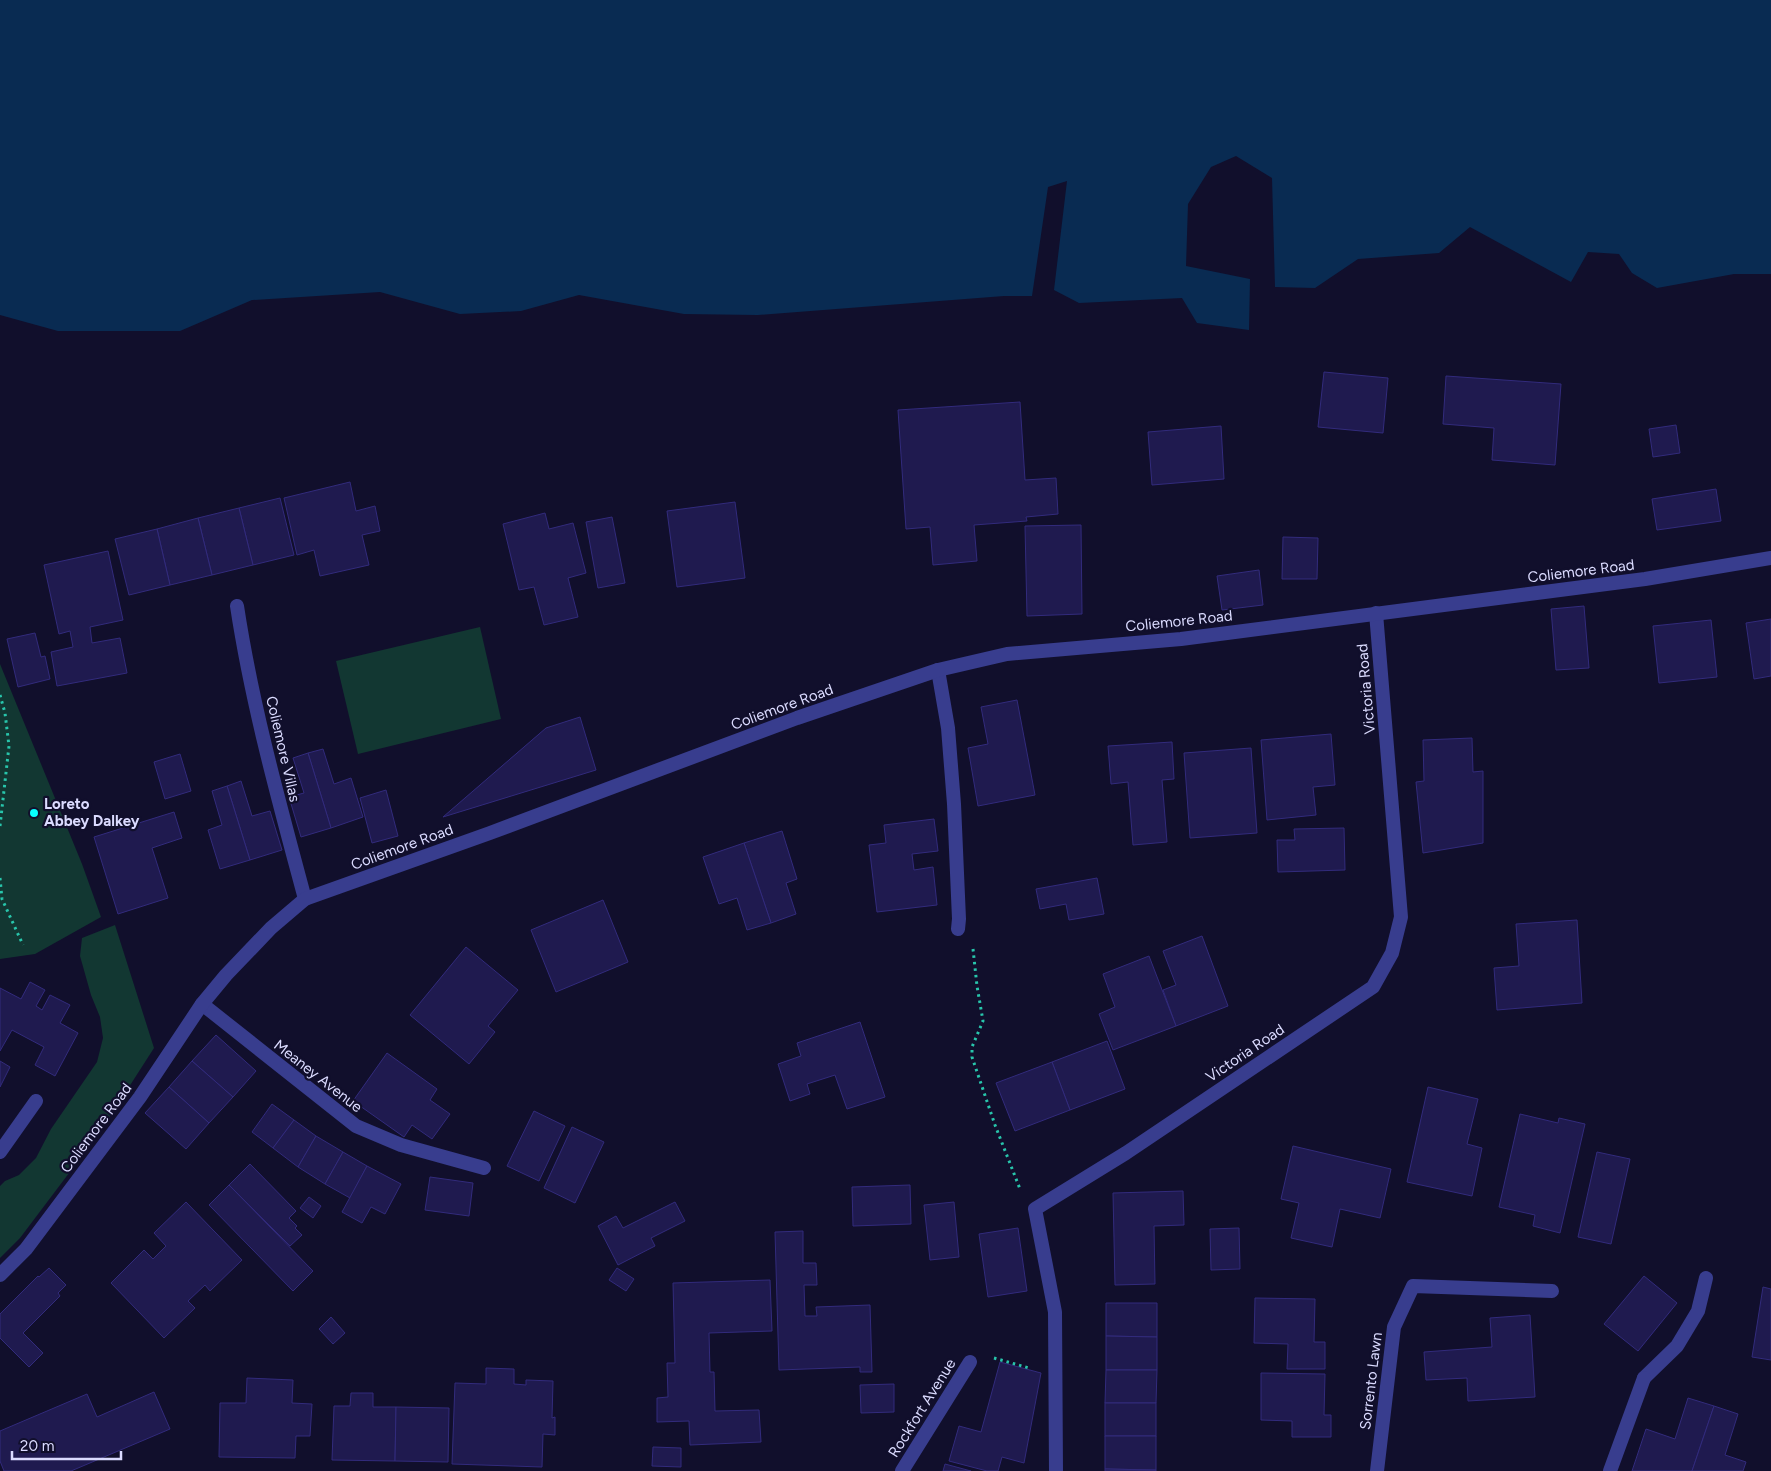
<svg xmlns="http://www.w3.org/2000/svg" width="1771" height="1471" viewBox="0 0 1771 1471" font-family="Figtree,sans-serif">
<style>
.green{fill:#123732}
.water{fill:#092b52}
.building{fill:#1f1a4f;stroke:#322b7c}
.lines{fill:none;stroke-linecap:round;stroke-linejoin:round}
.path{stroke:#28c5ab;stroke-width:3;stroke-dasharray:2.5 4;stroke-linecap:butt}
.service{stroke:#383d8e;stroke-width:14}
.minor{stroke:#383d8e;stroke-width:14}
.tertiary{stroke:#383d8e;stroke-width:14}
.poi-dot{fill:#07fffe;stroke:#110f2c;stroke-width:2}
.labels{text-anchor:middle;stroke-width:4.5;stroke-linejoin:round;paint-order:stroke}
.street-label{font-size:15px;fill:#dbdbff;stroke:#110f2c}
.poi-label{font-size:15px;font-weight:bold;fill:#dbdbff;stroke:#110f2c;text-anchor:start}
</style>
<rect width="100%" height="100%" fill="#110f2c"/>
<g class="green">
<path d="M480,627L501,719L358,754L336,661Z"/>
<path d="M0,664L82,864L101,917L35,954L0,959Z"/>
<path d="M115,925L154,1048L100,1132L20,1238L0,1258V1186L5,1181L19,1175L36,1158L51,1129L97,1062L103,1038L100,1017L91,995L80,956L82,938Z"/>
</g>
<path class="water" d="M0,0H1771V274H1734L1657,288L1632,273L1619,254L1588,252L1571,282L1470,227L1439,253L1358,259L1315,288L1275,287L1272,178L1236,156L1211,167L1188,204L1186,266L1250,279L1249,330L1197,323L1182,298L1079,303L1054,290L1067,181L1048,187L1032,296H1004L758,315L684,314L579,295L521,311L460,314L380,292L252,300L180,331H58L0,315Z"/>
<g class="building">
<path d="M1324,372L1388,378L1383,433L1318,427Z"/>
<path d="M1446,376L1561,384L1555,465L1492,460L1494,428L1443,424Z"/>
<path d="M1020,402L1025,480L1056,478L1058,514L1026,517L1027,521L974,525L977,561L933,565L930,527L906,529L898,410Z"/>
<path d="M1676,425L1680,453L1653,457L1649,429Z"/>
<path d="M1221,426L1224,479L1152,485L1148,432Z"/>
<path d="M350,482L356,511L375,506L380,531L362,535L369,565L320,576L314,550L297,555L284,498Z"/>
<path d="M1716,489L1721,521L1657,530L1652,499Z"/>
<path d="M280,498L294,555L253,565L239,508Z"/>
<path d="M735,502L745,578L677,587L667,511Z"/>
<path d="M239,508L253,565L212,575L198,518Z"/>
<path d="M545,513L549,529L573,523L586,573L568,578L578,617L544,625L534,587L519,590L503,524Z"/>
<path d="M612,517L625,583L598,588L586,522Z"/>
<path d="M198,518L212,575L170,585L157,529Z"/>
<path d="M1081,525L1082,614L1027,616L1025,526Z"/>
<path d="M157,529L170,585L129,595L115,539Z"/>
<path d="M1283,537L1318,538L1317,579H1282Z"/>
<path d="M108,551L123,620L90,627L92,643L120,638L127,673L57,686L51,652L73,647L70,631L59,634L44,565Z"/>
<path d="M1259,570L1263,605L1222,610L1217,576Z"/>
<path d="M1584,606L1589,668L1556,670L1551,609Z"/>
<path d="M1771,619V676L1754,679L1746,623Z"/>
<path d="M1711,620L1717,677L1659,683L1653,626Z"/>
<path d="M35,633L41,657L45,656L50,679L18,687L7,639Z"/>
<path d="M1017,700L1035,795L978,806L968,748L988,744L981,707Z"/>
<path d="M580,717L596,770L443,817L546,728Z"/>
<path d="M1331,734L1335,785L1313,787L1316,815L1267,820L1261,740Z"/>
<path d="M1472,738L1473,772L1483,771V843L1423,853L1416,782L1424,781L1423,740Z"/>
<path d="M1172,742L1174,779L1162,780L1167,842L1133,845L1128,782L1111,784L1108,746Z"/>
<path d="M1251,748L1257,833L1190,838L1184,753Z"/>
<path d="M323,749L334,784L351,778L363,817L331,828L308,753Z"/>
<path d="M308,753L331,828L301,837L289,797L304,793L293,758Z"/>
<path d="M180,754L191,791L165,799L154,762Z"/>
<path d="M241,781L252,816L270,811L282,850L250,860L227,786Z"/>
<path d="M227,786L250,860L220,869L208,830L222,825L212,791Z"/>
<path d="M386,790L398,836L372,843L360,798Z"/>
<path d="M174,812L182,838L152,848L168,898L118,914L94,837Z"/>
<path d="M934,819L938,851L912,854L914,870L933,867L937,905L877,912L869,845L886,843L884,825Z"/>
<path d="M1344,828L1345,870L1278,872L1277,840H1295L1294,829Z"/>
<path d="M782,831L797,879L786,883L796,914L771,923L744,843Z"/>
<path d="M744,843L771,923L747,930L737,898L719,904L703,857Z"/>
<path d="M1097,878L1104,914L1069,920L1066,904L1040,909L1036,889Z"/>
<path d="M603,900L628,962L556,992L531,930Z"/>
<path d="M1577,920L1582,1003L1497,1010L1494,968L1519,966L1516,924Z"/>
<path d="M1202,936L1228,1006L1176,1026L1163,990L1176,985L1163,951Z"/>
<path d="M466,947L518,990L488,1026L495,1032L469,1064L410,1015Z"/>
<path d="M1149,956L1176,1026L1113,1050L1099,1014L1115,1007L1103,974Z"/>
<path d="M30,982L45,990L36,1006L42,1010L50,995L70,1005L60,1023L78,1033L55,1076L35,1065L44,1047L12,1030L0,1051V988L21,999Z"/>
<path d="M860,1022L885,1097L847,1109L835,1075L807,1084L810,1094L790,1101L778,1064L801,1056L797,1043Z"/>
<path d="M216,1035L256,1071L233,1097L192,1061Z"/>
<path d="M1107,1041L1125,1089L1070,1110L1052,1062Z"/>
<path d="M387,1053L437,1089L430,1100L450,1114L432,1139L412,1125L404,1137L353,1101Z"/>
<path d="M0,1061L10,1067L0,1087Z"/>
<path d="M192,1061L233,1097L209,1123L169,1087Z"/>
<path d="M1052,1062L1070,1110L1015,1131L996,1083Z"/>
<path d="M169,1087L209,1123L186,1149L145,1113Z"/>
<path d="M1428,1087L1478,1099L1467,1144L1482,1148L1472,1196L1407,1182Z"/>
<path d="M272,1104L294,1120L273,1148L252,1132Z"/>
<path d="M534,1111L565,1126L539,1181L507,1166Z"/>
<path d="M1520,1114L1558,1123L1559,1118L1585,1124L1560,1233L1533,1226L1535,1215L1499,1207Z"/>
<path d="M294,1120L316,1136L298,1167L273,1148Z"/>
<path d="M572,1127L604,1142L575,1203L544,1188Z"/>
<path d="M316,1136L343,1152L325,1184L298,1167Z"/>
<path d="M1293,1146L1391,1169L1380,1218L1340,1209L1332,1247L1291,1238L1299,1203L1281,1199Z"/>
<path d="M343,1152L367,1166L350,1198L325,1184Z"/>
<path d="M1597,1152L1630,1159L1611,1244L1578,1237Z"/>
<path d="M250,1164L296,1211L289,1218L297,1226L295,1228L302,1235L290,1246L229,1185Z"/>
<path d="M367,1166L401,1184L385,1214L371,1207L362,1223L342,1212Z"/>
<path d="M430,1177L473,1183L469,1216L425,1210Z"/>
<path d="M229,1185L313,1271L293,1291L209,1205Z"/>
<path d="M910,1185L911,1224L853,1226L852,1187Z"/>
<path d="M1183,1191L1184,1225L1154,1226L1155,1284L1115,1285L1113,1193Z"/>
<path d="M309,1197L321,1206L313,1218L300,1208Z"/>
<path d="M186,1202L242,1260L210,1291L205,1285L188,1301L195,1308L164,1338L111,1283L144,1250L153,1259L166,1246L154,1233Z"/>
<path d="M675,1202L685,1221L651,1238L655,1246L618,1265L598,1226L616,1216L623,1228Z"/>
<path d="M954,1202L959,1257L930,1260L924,1205Z"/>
<path d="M1018,1228L1027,1291L988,1297L979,1234Z"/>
<path d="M1239,1228L1240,1269L1211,1270L1210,1229Z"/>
<path d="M803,1231V1263H816L817,1285H804L805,1316H817L816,1307L870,1305L872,1372H860V1367L779,1370L775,1232Z"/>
<path d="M49,1268L66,1285L58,1293L60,1296L23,1333L43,1353L29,1367L0,1338V1314L38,1276L39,1277Z"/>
<path d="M617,1268L634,1279L626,1291L609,1280Z"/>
<path d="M1644,1276L1677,1303L1638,1351L1604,1324Z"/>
<path d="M770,1280L772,1331L709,1333L710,1372H714L715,1411L759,1410L761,1442L690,1445L689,1421L657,1422V1398L668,1397L667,1363H675L673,1283Z"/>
<path d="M1763,1287L1771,1289V1360L1752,1357Z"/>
<path d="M1255,1298L1315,1299L1314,1342H1325V1369H1287L1288,1344L1254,1343Z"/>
<path d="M1106,1303H1157V1337L1106,1336Z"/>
<path d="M1530,1315L1535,1397L1468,1401L1467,1378L1426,1380L1424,1352L1492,1347L1490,1318Z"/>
<path d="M331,1317L345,1333L333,1344L319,1329Z"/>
<path d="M1106,1336L1157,1337V1370H1106Z"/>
<path d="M1000,1362L1041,1373L1024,1463L1002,1457L998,1471H987L949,1461L959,1426L981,1432Z"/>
<path d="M486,1368L514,1369V1384L526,1385V1380L553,1381L552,1418L555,1417V1435L543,1434L542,1467L452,1464L455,1383L486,1384Z"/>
<path d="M1106,1370H1157L1156,1403H1105Z"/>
<path d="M1261,1373L1325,1374L1324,1415H1331V1437H1292V1421L1261,1420Z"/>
<path d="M247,1378L293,1380L292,1403L312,1404L310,1436H296L295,1458L219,1457L220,1403H246Z"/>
<path d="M894,1384V1412L861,1413L860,1385Z"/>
<path d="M154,1392L170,1429L71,1471H4L0,1461V1431L87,1394L97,1417Z"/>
<path d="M351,1393H373V1407H396L395,1461L332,1460L334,1406H350Z"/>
<path d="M1688,1398L1714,1406L1692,1471H1632L1646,1429L1675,1439Z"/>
<rect x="1105" y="1403" width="51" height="33"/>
<path d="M1714,1406L1738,1414L1725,1455L1746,1462L1743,1471H1692Z"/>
<path d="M396,1407L449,1408L448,1462L395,1461Z"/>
<path d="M1105,1436H1156V1470L1105,1469Z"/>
<path d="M653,1447L681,1448V1467L652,1466Z"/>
<path d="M945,1464L971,1471H943Z"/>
<path d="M1105,1469L1156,1470V1471H1105Z"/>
</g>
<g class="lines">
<g class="path">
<path d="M0,695L5,713L9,746L0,826"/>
<path d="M0,878L2,899L23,945"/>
<path d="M973,949L977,986L983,1021L972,1047V1057L995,1125L1020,1189"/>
<path d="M994,1358L1029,1368"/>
</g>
<g class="service">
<path d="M938,670L948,728L954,804L959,919L958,929"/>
<path d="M0,1152L36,1101"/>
<path d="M1644,1378L1677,1346L1698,1311L1706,1278"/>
</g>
<g class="minor">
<path d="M237,606C252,705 279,802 305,899"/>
<path d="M202,1004L356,1126L401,1145L484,1168"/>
<path d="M902,1471L970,1362"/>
<path d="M1056,1471L1055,1312L1035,1209L1126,1153L1373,987L1392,953L1401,917L1376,613"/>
<path d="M1377,1471L1394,1327L1413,1286L1552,1291"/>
<path d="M1610,1471L1644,1378"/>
</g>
<path class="tertiary" d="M0,1275L26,1249L140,1097L202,1004L226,975L271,928L305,899L490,833L797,718L938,670L1007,654L1181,639L1645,579L1771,558"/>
</g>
<circle class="poi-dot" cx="34" cy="813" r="5"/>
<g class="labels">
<g class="street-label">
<text transform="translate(1581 571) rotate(-7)" y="5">Coliemore Road</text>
<text transform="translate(1179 621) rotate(-6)" y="5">Coliemore Road</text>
<text transform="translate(1366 689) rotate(-95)" y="5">Victoria Road</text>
<text transform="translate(782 707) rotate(-20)" y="5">Coliemore Road</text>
<text transform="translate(283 749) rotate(77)" y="5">Coliemore Villas</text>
<text transform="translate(402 847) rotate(-20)" y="5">Coliemore Road</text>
<text transform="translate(1245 1053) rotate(-34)" y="5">Victoria Road</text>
<text transform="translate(318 1076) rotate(38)" y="5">Meaney Avenue</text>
<text transform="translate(96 1128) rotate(-53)" y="5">Coliemore Road</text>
<text transform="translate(1371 1381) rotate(-83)" y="5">Sorrento Lawn</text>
<text transform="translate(922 1408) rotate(-58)" y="5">Rockfort Avenue</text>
</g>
<g class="poi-label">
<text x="44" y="809">Loreto<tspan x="44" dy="17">Abbey Dalkey</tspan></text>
</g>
</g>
<path d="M12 1451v8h109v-8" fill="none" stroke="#dbdbff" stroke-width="2.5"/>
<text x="20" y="1451" font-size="15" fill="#dbdbff" stroke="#110f2c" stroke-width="4" paint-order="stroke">20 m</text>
</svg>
